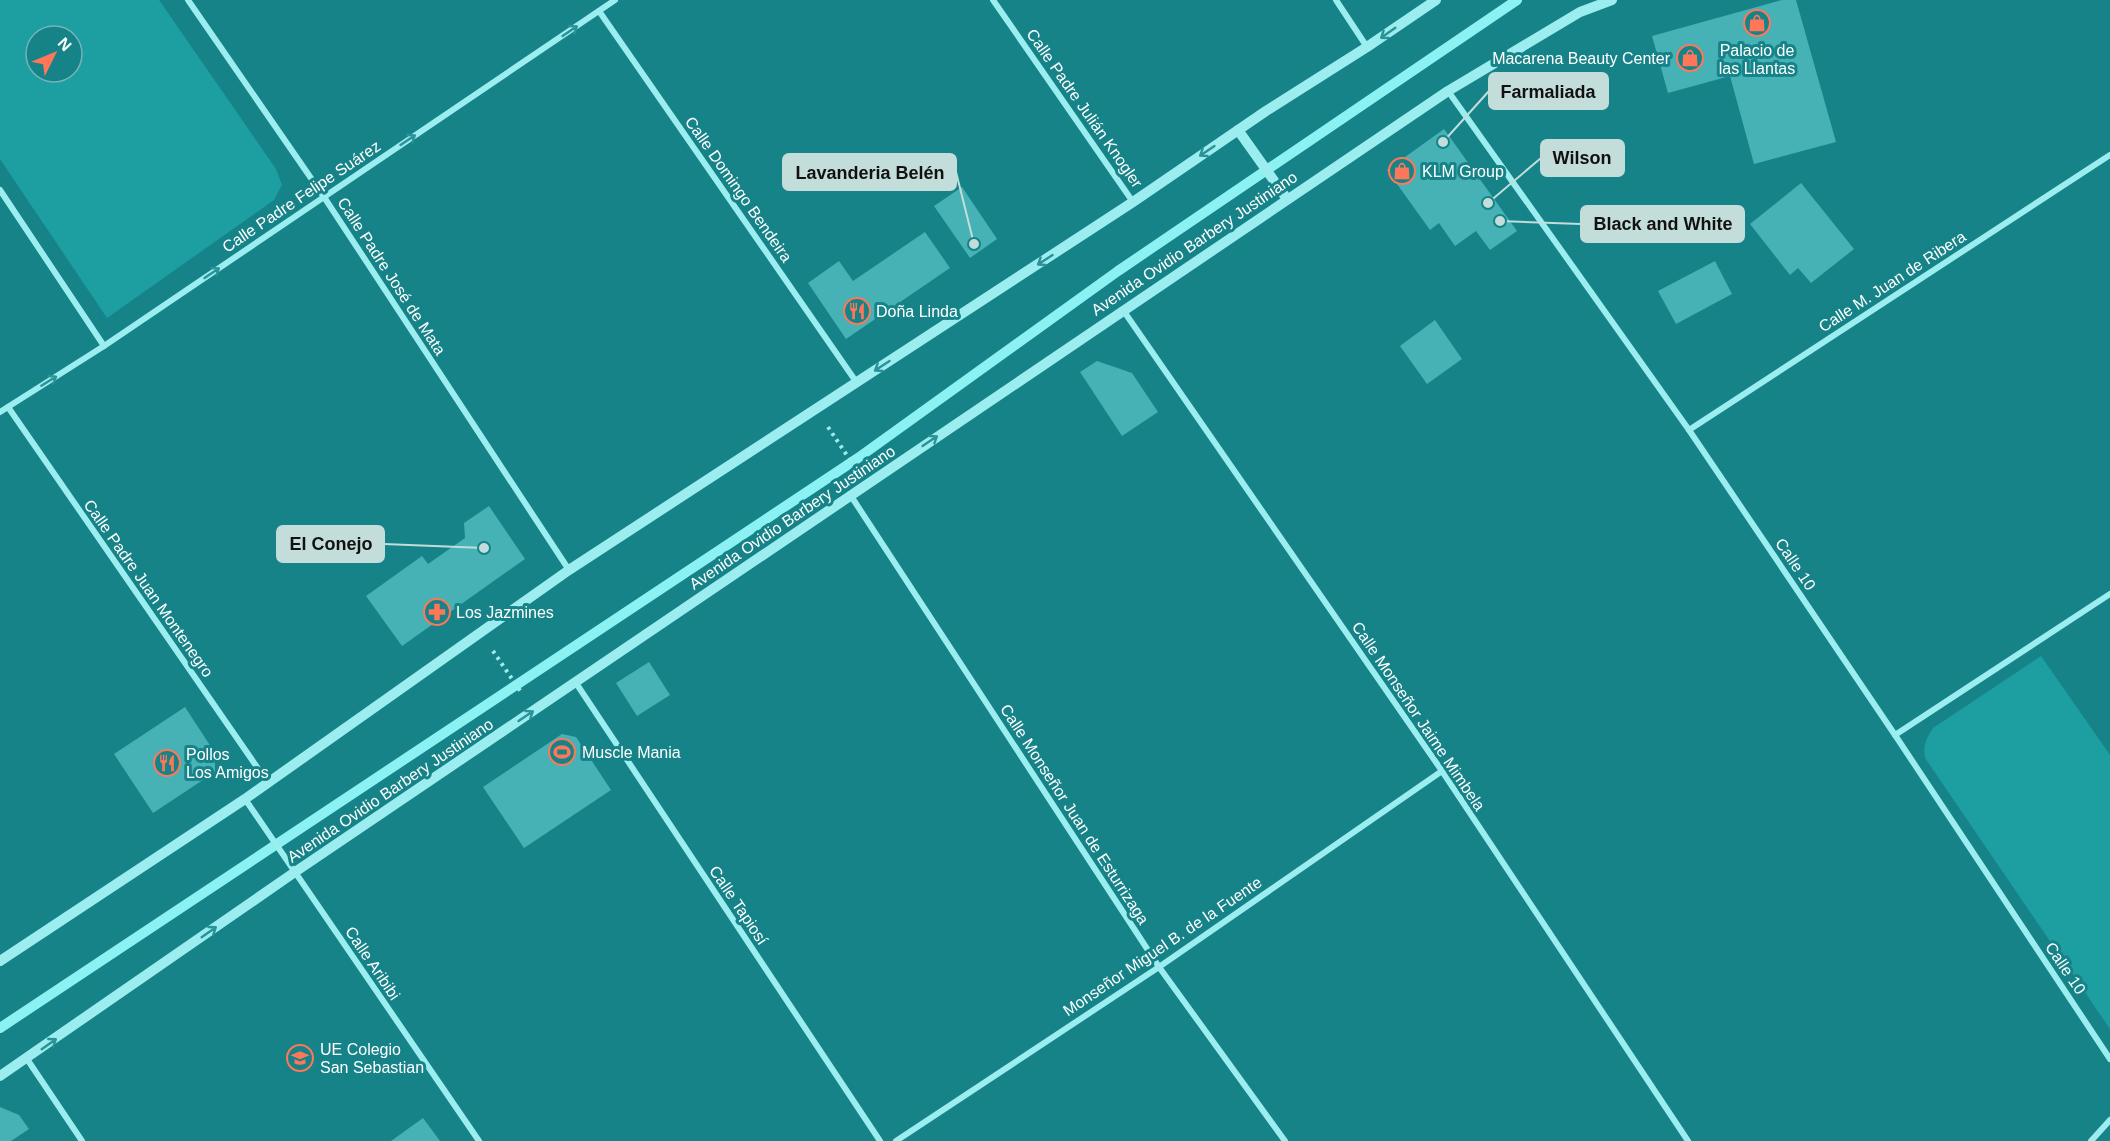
<svg xmlns="http://www.w3.org/2000/svg" width="2110" height="1141" viewBox="0 0 2110 1141" font-family="Helvetica,sans-serif">
<style>
.green{fill:#1d9fa2;fill-rule:evenodd}
.lines{fill:none;stroke-linecap:round;stroke-linejoin:round}
.stream{stroke:#8cf1f2;stroke-width:10}
.building{fill:#46b2b5}
.path{stroke:#9bedef;stroke-width:4;stroke-dasharray:3 4.5;stroke-linecap:butt}
.minor{stroke:#9bedef;stroke-width:6}
.tertiary{stroke:#9bedef;stroke-width:10}
.oneway{stroke:#299397}
.labels{text-anchor:middle;stroke-width:6;stroke-linejoin:round;paint-order:stroke}
.poi-label{font-size:16px;fill:#fff;stroke:#158388;text-anchor:start}
.street-label{font-size:16px;fill:#fff;stroke:#158388}
.leader{fill:none;stroke:#c3dddb;stroke-width:2}
.callout-dot{fill:#c3dddb;stroke:#158388;stroke-width:2}
.callout{fill:#c3dddb;stroke:#c3dddb;stroke-width:2}
.callout-label{font-size:18px;text-anchor:middle;font-weight:bold;fill:#111}
</style>
<rect width="100%" height="100%" fill="#158388"/>
<g class="green">
<path d="M0,0H159L276,169L282,185L274,200L107,318L0,159ZM36,36H72V72H36Z"/>
<path d="M2041,656L2110,755V1029L1925,758C1923,745 1926,739 1933,728Z"/>
</g>
<g class="lines">
<path class="stream" d="M0,1028L858,458L1118,271L1517,0"/>
</g>
<g class="building">
<path d="M1782,0H1796L1836,142L1754,164L1730,76L1668,93L1652,36Z"/>
<path d="M1444,129L1517,231L1490,250L1476,231L1455,246L1439,223L1430,230L1387,170Z"/>
<path d="M1801,183L1854,249L1811,283L1798,268L1790,275L1750,224Z"/>
<path d="M962,187L997,239L970,258L934,206Z"/>
<path d="M925,232L950,268L846,339L808,283L839,261L853,281Z"/>
<path d="M1715,261L1732,294L1676,324L1658,291Z"/>
<path d="M1435,320L1462,359L1427,384L1400,346Z"/>
<path d="M1097,361L1132,373L1158,412L1122,436L1080,372Z"/>
<path d="M489,506L525,559L402,646L366,596L422,556L428,564L465,538L464,523Z"/>
<path d="M649,662L670,695L637,716L616,683Z"/>
<path d="M185,707L215,753V772L153,813L114,754Z"/>
<path d="M562,734L576,737L611,790L524,848L483,787Z"/>
<path d="M0,1107L19,1115L29,1129L11,1141H0Z"/>
<path d="M423,1118L440,1141H391Z"/>
</g>
<g class="lines">
<g class="path">
<path d="M828,427L854,466"/>
<path d="M493,651L521,692"/>
</g>
<g class="minor">
<path d="M188,0L324,197L569,570"/>
<path d="M993,0L1133,202"/>
<path d="M1336,0L1367,47"/>
<path d="M599,11L857,383"/>
<path d="M1448,91L1689,430L1895,735L2110,1059"/>
<path d="M0,190L104,346"/>
<path d="M1123,310L1442,771L1688,1141"/>
<path d="M8,407L268,783"/>
<path d="M0,412L104,346L615,0"/>
<path d="M1689,430L2110,155"/>
<path d="M851,496L1159,967L1285,1141"/>
<path d="M576,683L880,1141"/>
<path d="M1895,735L2110,594"/>
<path d="M245,799L479,1141"/>
<path d="M27,1059L82,1141"/>
<path d="M896,1141L1159,967L1442,771"/>
<path d="M2091,1141L2110,1120"/>
</g>
<g class="tertiary">
<path d="M1238,130L1287,199"/>
<path d="M0,961L245,799L569,570L1133,202L1266,111L1367,47L1436,0"/>
<path d="M0,1076L295,872L1448,91L1580,12L1612,0"/>
</g>
</g>
<defs><path id="oneway-shaft" d="M-6 0H5M1.5-3L5.5 0L1.5 3" fill="none" stroke-width="1.6" stroke-linecap="round" stroke-linejoin="round" transform="scale(1.5)"/></defs>
<g class="oneway">
<use href="#oneway-shaft" transform="translate(570 31) rotate(-34)"/>
<use href="#oneway-shaft" transform="translate(1388 33) rotate(145)"/>
<use href="#oneway-shaft" transform="translate(408 140) rotate(-34)"/>
<use href="#oneway-shaft" transform="translate(1207 151) rotate(146)"/>
<use href="#oneway-shaft" transform="translate(1045 260) rotate(147)"/>
<use href="#oneway-shaft" transform="translate(212 273) rotate(-34)"/>
<use href="#oneway-shaft" transform="translate(882 366) rotate(147)"/>
<use href="#oneway-shaft" transform="translate(49 381) rotate(-32)"/>
<use href="#oneway-shaft" transform="translate(930 441) rotate(-34)"/>
<use href="#oneway-shaft" transform="translate(526 716) rotate(-34)"/>
<use href="#oneway-shaft" transform="translate(209 932) rotate(-35)"/>
<use href="#oneway-shaft" transform="translate(49 1044) rotate(-35)"/>
</g>
<defs>
<symbol id="shop-ring" viewBox="-11 -11 22 22"><circle r="9.5" fill="#158388" stroke="#ff7758" stroke-width="1.5"/><path d="M-5-2.5h2.3a2.7 3.5 0 0 1 5.4 0H5L5.5 6h-11ZM-1.5-2.5h3a1.5 2.3 0 0 0-3 0Z" fill="#ff7758"/></symbol>
<symbol id="restaurant-ring" viewBox="-11 -11 22 22"><circle r="9.5" fill="#158388" stroke="#ff7758" stroke-width="1.5"/><path d="M-5-6h1v4h1v-4h1v4h1v-4h1v5L-1.5 .5V6h-2V.5L-5-1ZM5-6V6H3V1.5H1.5Q1.5-4 5-6Z" fill="#ff7758"/></symbol>
<symbol id="pharmacy-ring" viewBox="-11 -11 22 22"><circle r="9.5" fill="#158388" stroke="#ff7758" stroke-width="1.5"/><path d="M-2-6h4v4h4v4h-4v4h-4v-4h-4v-4h4Z" fill="#ff7758"/></symbol>
<symbol id="stadium-ring" viewBox="-11 -11 22 22"><circle r="9.5" fill="#158388" stroke="#ff7758" stroke-width="1.5"/><path d="M0-5a6.5 5 0 1 0 0 10a6.5 5 0 1 0 0-10ZM-3.5-1.8h7v3.6h-7Z" fill="#ff7758"/></symbol>
<symbol id="school-ring" viewBox="-11 -11 22 22"><circle r="9.5" fill="#158388" stroke="#ff7758" stroke-width="1.5"/><path d="M0-5L7-2L0 1L-7-2ZM-4 1L0 2.5L4 1V4Q0 6-4 4Z" fill="#ff7758"/></symbol>
</defs>
<g fill-rule="evenodd">
<use href="#shop-ring" x="1742" y="8" width="30" height="30"/>
<use href="#shop-ring" x="1675" y="43" width="30" height="30"/>
<use href="#shop-ring" x="1387" y="156" width="30" height="30"/>
<use href="#restaurant-ring" x="842" y="296" width="30" height="30"/>
<use href="#pharmacy-ring" x="422" y="597" width="30" height="30"/>
<use href="#stadium-ring" x="547" y="737" width="30" height="30"/>
<use href="#restaurant-ring" x="152" y="748" width="30" height="30"/>
<use href="#school-ring" x="285" y="1043" width="30" height="30"/>
</g>
<g class="labels">
<g class="poi-label">
<text x="1757" y="56" text-anchor="middle">Palacio de<tspan x="1757" dy="18">las Llantas</tspan></text>
<text x="1670" y="64" text-anchor="end">Macarena Beauty Center</text>
<text x="1422" y="177">KLM Group</text>
<text x="876" y="317">Doña Linda</text>
<text x="456" y="618">Los Jazmines</text>
<text x="582" y="758">Muscle Mania</text>
<text x="186" y="760">Pollos<tspan x="186" dy="18">Los Amigos</tspan></text>
<text x="320" y="1055">UE Colegio<tspan x="320" dy="18">San Sebastian</tspan></text>
</g>
<g class="street-label">
<text transform="translate(1085 108) rotate(55)" y="6">Calle Padre Julián Knogler</text>
<text transform="translate(739 189) rotate(55)" y="6">Calle Domingo Bendeira</text>
<text transform="translate(301 196) rotate(-34)" y="6">Calle Padre Felipe Suárez</text>
<text transform="translate(1194 243) rotate(-34)" y="6">Avenida Ovidio Barbery Justiniano</text>
<text transform="translate(392 276) rotate(57)" y="6">Calle Padre José de Mata</text>
<text transform="translate(1892 281) rotate(-33)" y="6">Calle M. Juan de Ribera</text>
<text transform="translate(792 517) rotate(-34)" y="6">Avenida Ovidio Barbery Justiniano</text>
<text transform="translate(1796 564) rotate(56)" y="6">Calle 10</text>
<text transform="translate(149 588) rotate(55)" y="6">Calle Padre Juan Montenegro</text>
<text transform="translate(1419 716) rotate(56)" y="6">Calle Monseñor Jaime Mimbela</text>
<text transform="translate(390 790) rotate(-34)" y="6">Avenida Ovidio Barbery Justiniano</text>
<text transform="translate(1075 814) rotate(57)" y="6">Calle Monseñor Juan de Esturrizaga</text>
<text transform="translate(739 905) rotate(56)" y="6">Calle Tapiosí</text>
<text transform="translate(1162 946) rotate(-34)" y="6">Monseñor Miguel B. de la Fuente</text>
<text transform="translate(373 963) rotate(56)" y="6">Calle Aribibi</text>
<text transform="translate(2066 968) rotate(56)" y="6">Calle 10</text>
</g>
</g>
<path class="leader" d="M1443 142L1489 91M1488 203L1541 158M974 244L956 172M1500 221L1581 224M484 548L384 544"/>
<g class="callout-dot">
<circle cx="1443" cy="142" r="6"/>
<circle cx="1488" cy="203" r="6"/>
<circle cx="974" cy="244" r="6"/>
<circle cx="1500" cy="221" r="6"/>
<circle cx="484" cy="548" r="6"/>
</g>
<g class="callout">
<rect x="1489" y="73" width="119" height="36" rx="6"/>
<rect x="1541" y="140" width="83" height="36" rx="6"/>
<rect x="783" y="154" width="173" height="36" rx="6"/>
<rect x="1581" y="206" width="163" height="36" rx="6"/>
<rect x="277" y="526" width="107" height="36" rx="6"/>
</g>
<g class="callout-label">
<text x="1548" y="98">Farmaliada</text>
<text x="1582" y="164">Wilson</text>
<text x="870" y="179">Lavanderia Belén</text>
<text x="1663" y="230">Black and White</text>
<text x="331" y="550">El Conejo</text>
</g>
<g transform="translate(54 54) rotate(47)"><circle r="28" fill="#158388" stroke="#73b5b8" stroke-width="1.5"/>
<path d="M0-4.5L10 22L0 15L-10 22Z" fill="#ff7758"/>
<text y="-9" font-size="16" font-weight="bold" text-anchor="middle" fill="#ffffff">N</text>
</g>
</svg>
